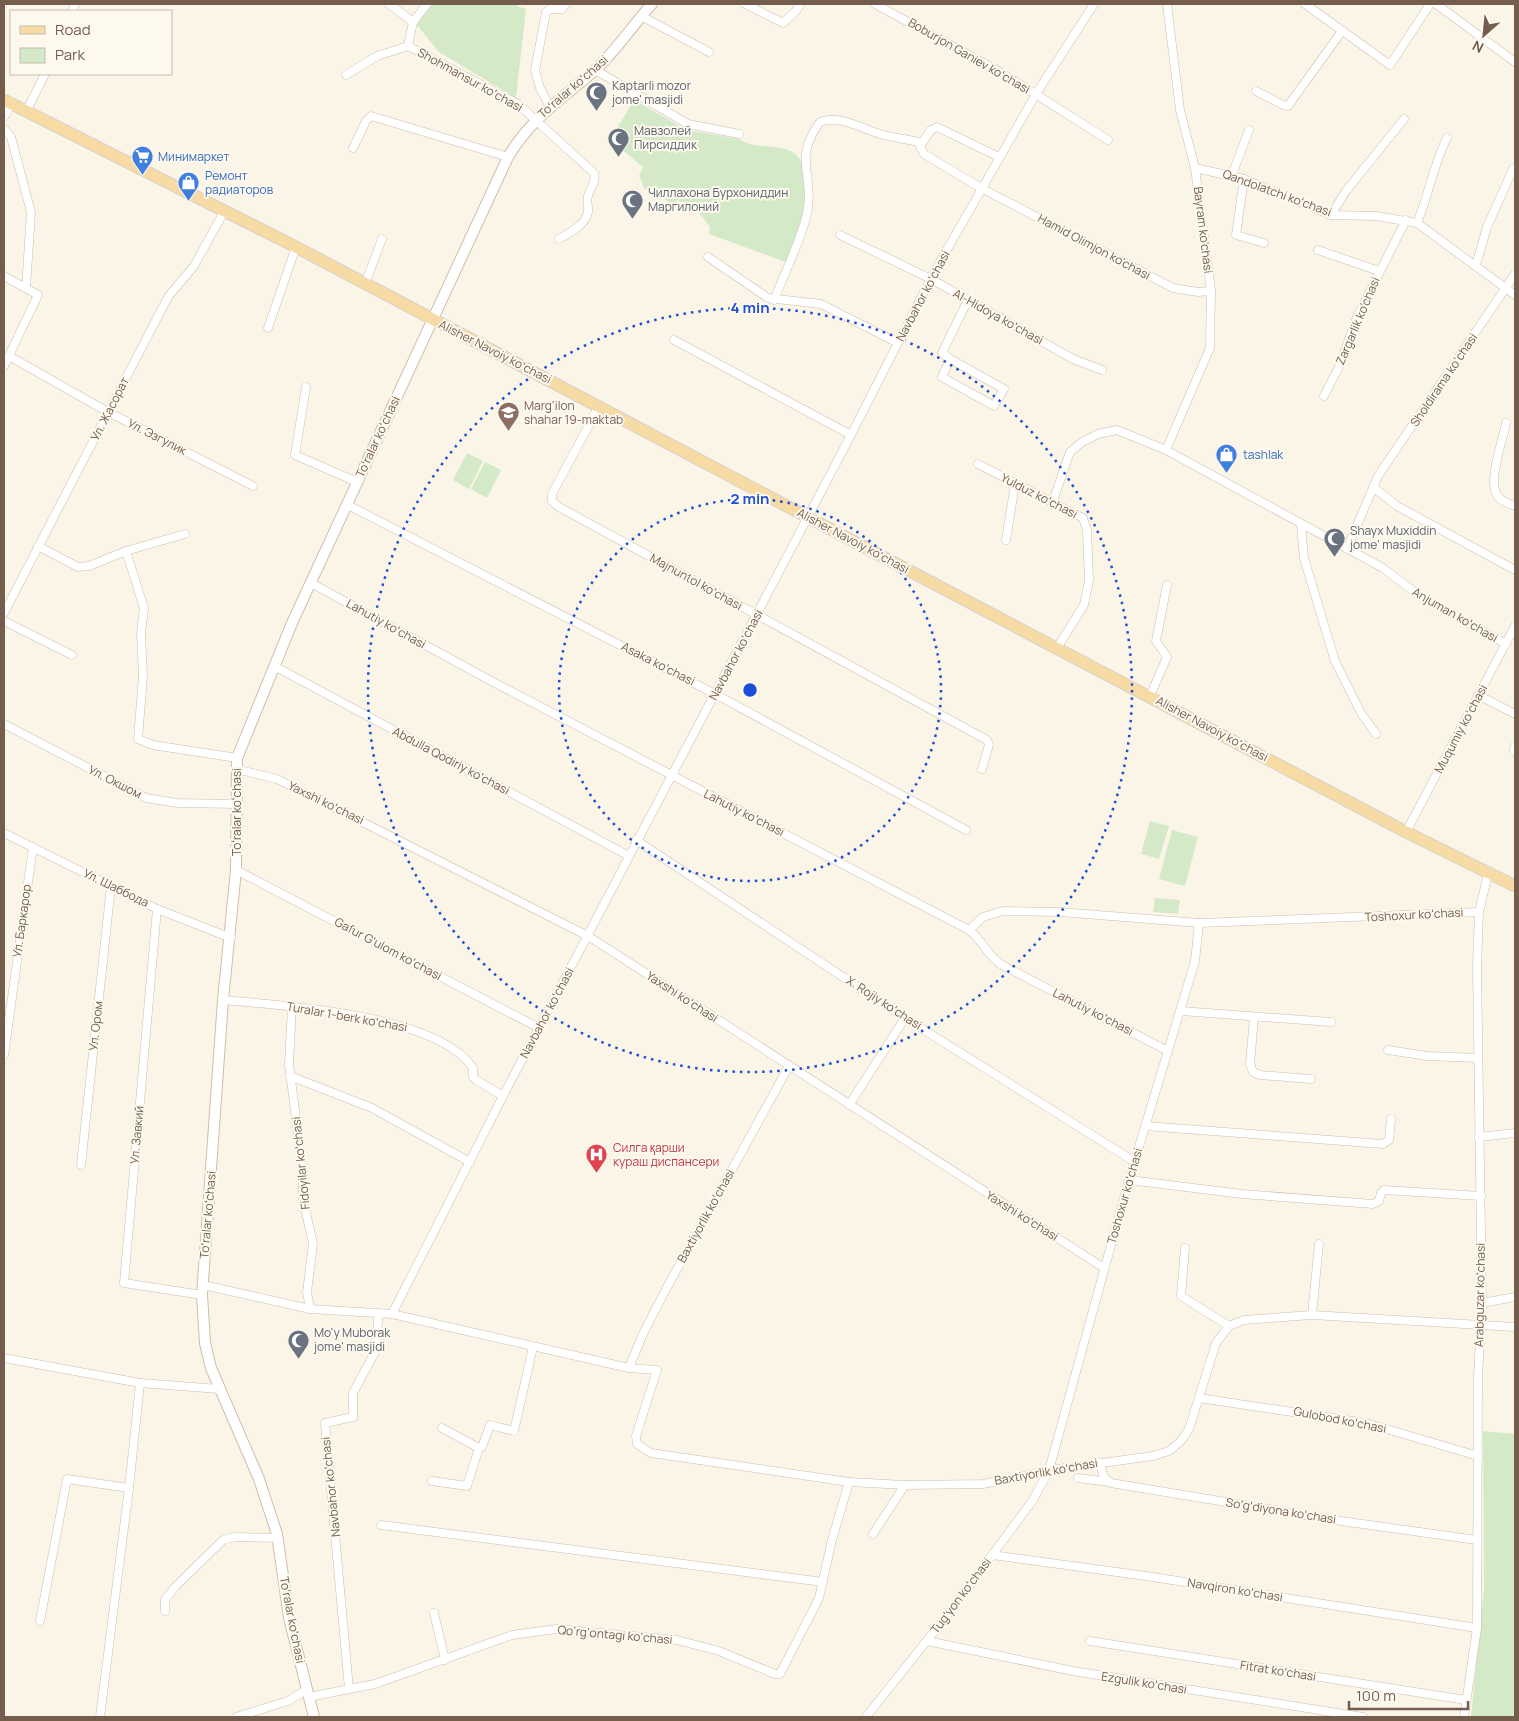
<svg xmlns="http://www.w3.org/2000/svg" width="1519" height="1721" viewBox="0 0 1519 1721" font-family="Manrope,sans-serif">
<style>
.green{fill:#d3e9c7}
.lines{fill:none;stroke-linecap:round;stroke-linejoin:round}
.street-casing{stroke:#cdbdaf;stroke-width:9}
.secondary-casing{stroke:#d0beac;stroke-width:12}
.primary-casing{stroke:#d8d2cd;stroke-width:13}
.street{stroke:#fff;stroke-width:8}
.secondary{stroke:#fff;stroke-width:10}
.primary{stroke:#f6dba4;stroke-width:11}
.ring{fill:none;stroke:#1d4ed8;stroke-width:2.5;stroke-dasharray:2.5 5}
.labels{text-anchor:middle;stroke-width:4;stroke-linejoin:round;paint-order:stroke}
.street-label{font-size:12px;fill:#755d4d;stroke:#fef9ef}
.worship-label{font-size:12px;fill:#5b616d;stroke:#fef9ef;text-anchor:start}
.shop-label{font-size:12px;fill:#366cbe;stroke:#fef9ef;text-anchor:start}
.education-label{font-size:12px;fill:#785e54;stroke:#fef9ef;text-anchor:start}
.health-label{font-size:12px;fill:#be3a42;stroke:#fef9ef;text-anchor:start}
.centre{fill:#1d4ed8;stroke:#fef9ef;stroke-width:2.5}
.ring-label{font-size:15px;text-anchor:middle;font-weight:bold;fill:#1d4ed8;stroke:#fef9ef;stroke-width:4;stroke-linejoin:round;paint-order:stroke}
</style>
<rect width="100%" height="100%" fill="#fbf5e8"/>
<g class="green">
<path d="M432,4H517V6L526,9L516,98L439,52L417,25Z"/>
<path d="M634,100L687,130L739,139C753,149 772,144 788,150C825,165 796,237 786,262L709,234L710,227L701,215L678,200L673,204L645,189L639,176L643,167L610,140Z"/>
<path d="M467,453L483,461L469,489L453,480Z"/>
<path d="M485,462L501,470L487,498L471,489Z"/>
<path d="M1150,821L1169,826L1159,859L1141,854Z"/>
<path d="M1172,830L1198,837L1185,886L1159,879Z"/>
<path d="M1155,898L1180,900L1178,914L1153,912Z"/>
<path d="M1483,1431L1515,1434V1717H1471L1484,1589Z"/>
</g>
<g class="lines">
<defs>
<g id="street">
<path d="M389,4L413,22"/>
<path d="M427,4L413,22L408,46L518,104L594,173C597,183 590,187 588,196C586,202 589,207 588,212C586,225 569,233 559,239"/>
<path d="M745,4L783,23L796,11L800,4"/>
<path d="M875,4L1002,73L1108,140"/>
<path d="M1305,4L1390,65L1430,4"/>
<path d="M1436,4L1515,62"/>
<path d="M72,11L75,4"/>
<path d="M641,16L709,52"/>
<path d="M595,70L688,124L739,134"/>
<path d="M346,75L377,56L408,46"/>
<path d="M1256,91L1283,105L1288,106L1342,31"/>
<path d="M550,107L540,88L535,70L546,12L550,9H562L566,4"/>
<path d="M27,110L45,74"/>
<path d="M4,117L12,102"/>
<path d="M4,129L11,137L31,212L26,288"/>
<path d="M353,148L366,121L371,116L508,157"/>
<path d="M999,157L937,127L931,130L920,146L924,154L981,188L1173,288L1198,292L1211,291"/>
<path d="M1195,168L1244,179L1331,215L1376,216L1417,223L1515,295"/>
<path d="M1232,175L1249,130"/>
<path d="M1244,179L1236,235L1264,243"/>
<path d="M1331,215L1346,191L1404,119"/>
<path d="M1417,223C1429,195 1433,165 1447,138"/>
<path d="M840,235L931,279L1073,359L1102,370"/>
<path d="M1318,250L1379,271"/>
<path d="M708,257L768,298L821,304L898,343"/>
<path d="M1476,265L1487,227L1513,169"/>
<path d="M4,276L38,295L4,366"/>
<path d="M365,284L382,239"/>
<path d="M774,300C785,272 800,243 807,214C815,175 792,160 820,122C837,114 863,129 880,134C894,138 908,139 922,143"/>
<path d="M268,328L296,247"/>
<path d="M674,340L851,435"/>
<path d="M9,356L108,412L253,486"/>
<path d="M950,359L942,377L994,406L1004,389L950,359L942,353L968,300"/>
<path d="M306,387L295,455L357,482"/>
<path d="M1324,396L1339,367L1357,317L1406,220"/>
<path d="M599,406L552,494V501L559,507L987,740L989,745L982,769"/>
<path d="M1506,423C1503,440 1489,477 1496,493C1499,501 1508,503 1515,506"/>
<path d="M1166,450L1210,348L1211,291L1195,168L1180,110L1167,4"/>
<path d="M978,464L1083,518L1087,530L1089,580L1084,605L1057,648"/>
<path d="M1373,487L1397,506L1515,570"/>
<path d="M1053,501L1070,452L1082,442L1098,434L1117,430L1166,450L1383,568L1421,597L1506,644"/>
<path d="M346,504L715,694L966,830"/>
<path d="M1301,525L1304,558L1335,661L1361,713L1376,734"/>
<path d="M1006,540L1015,484"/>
<path d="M38,546L78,567L89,566L126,551L185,534"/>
<path d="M1347,549L1378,476L1515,274"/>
<path d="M126,551L144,608L141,633L143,676L138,739L153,745L237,758"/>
<path d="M311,583L495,683L969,930C983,940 987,956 1002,965L1168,1051"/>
<path d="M4,613L168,297L194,266L225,210"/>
<path d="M4,621L72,655"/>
<path d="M274,666L629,856"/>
<path d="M1478,695L1515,714"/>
<path d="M1150,696L1167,657L1156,641L1167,585"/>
<path d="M4,724L146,798L177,803L236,804"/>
<path d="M1514,751L1515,746"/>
<path d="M236,769L277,779L588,936L1104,1268"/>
<path d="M1406,832L1515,626"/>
<path d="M4,833L157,909L231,938"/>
<path d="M636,840L905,1018L1135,1162"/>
<path d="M236,870L539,1028"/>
<path d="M157,909L124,1283L202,1295"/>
<path d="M969,930L983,917L1003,911L1060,912L1199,923L1479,912"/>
<path d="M223,1000C285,1006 437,1014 473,1068V1077L476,1080L503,1096"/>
<path d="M292,1007L289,1064L303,1173V1199L313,1244L307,1292L310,1309"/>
<path d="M1181,1011L1331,1022"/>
<path d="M1254,1017L1250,1064L1253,1072L1260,1075L1311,1079"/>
<path d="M1388,1050L1427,1056L1477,1058"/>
<path d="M4,1055L33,847"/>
<path d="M290,1076L372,1108L470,1162"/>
<path d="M849,1105L905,1018"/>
<path d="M1145,1126L1383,1144L1389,1140L1391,1119"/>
<path d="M1479,1137L1515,1133"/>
<path d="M81,1165L111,886"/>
<path d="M1129,1180L1242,1194L1373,1204L1379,1201L1381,1193L1384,1190L1481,1196"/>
<path d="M1185,1248L1181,1296L1229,1326"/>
<path d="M203,1285L310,1309L392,1314L629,1368L657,1370L636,1436L637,1444L651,1453L849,1482L905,1485L983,1484L1058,1469L1153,1456L1169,1451L1181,1441L1189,1429L1216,1343L1229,1326L1244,1320L1312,1315L1515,1327"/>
<path d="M1482,1303L1515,1297"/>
<path d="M392,1314L503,1096L851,435L932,276L1036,94L1094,4"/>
<path d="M1312,1315L1319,1244"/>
<path d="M4,1358L140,1383"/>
<path d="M629,1368L642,1336L665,1291L789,1066"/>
<path d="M1199,1398L1366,1423L1478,1456"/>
<path d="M442,1428L479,1448"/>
<path d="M1099,1462L1104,1477L1111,1483L1341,1521L1477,1540"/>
<path d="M1078,1478L1109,1482"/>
<path d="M432,1481L467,1486L479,1448L482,1447L490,1425L514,1431L533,1347"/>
<path d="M129,1488L140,1383L219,1389"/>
<path d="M381,1525L823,1582"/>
<path d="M873,1534L905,1485"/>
<path d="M992,1555L1146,1576L1477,1628"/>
<path d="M165,1611V1600L175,1587L223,1540L235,1537L278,1538"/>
<path d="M434,1613L445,1660"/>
<path d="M40,1621L67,1479L129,1488L100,1717"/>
<path d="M927,1641L1073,1671L1363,1717"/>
<path d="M1090,1641L1466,1700"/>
<path d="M349,1689L325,1423L353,1417V1393L375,1352L379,1313"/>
<path d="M309,1697L375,1684L512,1635L556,1629L677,1640L719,1651L775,1674H780L819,1598L832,1540L849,1482"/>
<path d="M236,1717L288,1701L306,1690"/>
<path d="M866,1717L952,1609L1033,1500L1049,1470L1129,1180L1195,961L1199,923"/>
<path d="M1464,1717L1477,1628L1478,1377L1482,1303L1477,966L1479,912L1488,874"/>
</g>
<path id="secondary" d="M314,1717L289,1618L277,1534L259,1479L211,1368L205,1343L202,1295L223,1000L236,870L237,758L292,623L508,157C531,118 561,100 594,71C616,51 632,26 652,4"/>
<path id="primary" d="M4,100L296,247L908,570L1406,832L1515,886"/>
</defs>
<use href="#street" class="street-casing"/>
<use href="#secondary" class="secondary-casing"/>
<use href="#primary" class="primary-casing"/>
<use href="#street" class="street"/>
<use href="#secondary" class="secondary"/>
<use href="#primary" class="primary"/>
</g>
<g class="ring">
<circle cx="750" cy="690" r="191"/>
<circle cx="750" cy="690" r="382"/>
</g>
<defs>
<symbol id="mosque-pin" viewBox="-11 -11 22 30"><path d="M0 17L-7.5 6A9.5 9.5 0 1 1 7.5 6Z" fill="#6b7280" stroke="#fef9ef"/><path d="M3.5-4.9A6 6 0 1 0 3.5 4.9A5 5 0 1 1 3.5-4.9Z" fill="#fff"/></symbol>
<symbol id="supermarket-pin" viewBox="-11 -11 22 30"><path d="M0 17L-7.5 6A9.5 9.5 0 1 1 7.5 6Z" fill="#3f7fe0" stroke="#fef9ef"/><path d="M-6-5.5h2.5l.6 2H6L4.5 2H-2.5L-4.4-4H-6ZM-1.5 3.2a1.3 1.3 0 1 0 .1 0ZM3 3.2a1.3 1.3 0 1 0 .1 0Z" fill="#fff"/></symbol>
<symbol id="shop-pin" viewBox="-11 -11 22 30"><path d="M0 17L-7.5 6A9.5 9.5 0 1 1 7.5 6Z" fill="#3f7fe0" stroke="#fef9ef"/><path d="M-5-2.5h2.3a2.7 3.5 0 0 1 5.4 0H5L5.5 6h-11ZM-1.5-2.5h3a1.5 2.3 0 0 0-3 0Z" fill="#fff"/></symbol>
<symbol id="school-pin" viewBox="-11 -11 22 30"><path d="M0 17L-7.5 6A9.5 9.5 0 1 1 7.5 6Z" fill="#8d6e63" stroke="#fef9ef"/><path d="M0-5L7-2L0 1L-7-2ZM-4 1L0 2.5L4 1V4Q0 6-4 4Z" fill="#fff"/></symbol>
<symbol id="hospital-pin" viewBox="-11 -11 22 30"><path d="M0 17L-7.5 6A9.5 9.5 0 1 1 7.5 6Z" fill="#e0444e" stroke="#fef9ef"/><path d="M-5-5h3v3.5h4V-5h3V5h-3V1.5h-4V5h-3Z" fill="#fff"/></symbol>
</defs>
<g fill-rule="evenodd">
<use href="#mosque-pin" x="584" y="80" width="25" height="34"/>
<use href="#mosque-pin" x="606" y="126" width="25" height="34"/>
<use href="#supermarket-pin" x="130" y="144" width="25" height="34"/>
<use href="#shop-pin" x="176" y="170" width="25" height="34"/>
<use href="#mosque-pin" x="620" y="188" width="25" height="34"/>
<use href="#school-pin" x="496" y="400" width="25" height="34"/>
<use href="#shop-pin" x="1214" y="442" width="25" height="34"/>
<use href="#mosque-pin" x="1322" y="526" width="25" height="34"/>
<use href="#hospital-pin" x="584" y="1142" width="25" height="34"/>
<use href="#mosque-pin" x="286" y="1328" width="25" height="34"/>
</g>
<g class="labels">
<g class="street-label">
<text transform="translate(969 56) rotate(30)" y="4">Boburjon Ganiev koʻchasi</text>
<text transform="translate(470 80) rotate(29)" y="4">Shohmansur koʻchasi</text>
<text transform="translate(573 87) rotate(-41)" y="4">Toʻralar koʻchasi</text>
<text transform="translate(1277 193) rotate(20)" y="4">Qandolatchi koʻchasi</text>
<text transform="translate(1203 230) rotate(83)" y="4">Bayram ko'chasi</text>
<text transform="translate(1094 247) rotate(28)" y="4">Hamid Olimjon ko'chasi</text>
<text transform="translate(923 296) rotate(-62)" y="4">Navbahor koʻchasi</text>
<text transform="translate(998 317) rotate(29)" y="4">Al-Hidoya koʻchasi</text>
<text transform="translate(1358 321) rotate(-67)" y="4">Zargarlik ko'chasi</text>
<text transform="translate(495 352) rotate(27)" y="4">Alisher Navoiy koʻchasi</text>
<text transform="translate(1444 380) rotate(-56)" y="4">Sholdirama ko‘chasi</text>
<text transform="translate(110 409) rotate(-63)" y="4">Ул. Жасорат</text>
<text transform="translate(157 437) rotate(27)" y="4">Ул. Эзгулик</text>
<text transform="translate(378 437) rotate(-65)" y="4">Toʻralar koʻchasi</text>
<text transform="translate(1039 496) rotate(27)" y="4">Yulduz koʻchasi</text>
<text transform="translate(853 541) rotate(28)" y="4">Alisher Navoiy koʻchasi</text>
<text transform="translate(696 582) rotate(29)" y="4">Majnuntol koʻchasi</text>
<text transform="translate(1455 615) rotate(30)" y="4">Anjuman koʻchasi</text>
<text transform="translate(386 624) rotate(29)" y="4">Lahutiy koʻchasi</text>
<text transform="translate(736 655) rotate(-62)" y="4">Navbahor koʻchasi</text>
<text transform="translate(658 664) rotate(27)" y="4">Asaka koʻchasi</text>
<text transform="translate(1212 729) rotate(28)" y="4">Alisher Navoiy koʻchasi</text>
<text transform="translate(1461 729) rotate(-62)" y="4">Muqumiy koʻchasi</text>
<text transform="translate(451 761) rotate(28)" y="4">Abdulla Qodiriy koʻchasi</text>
<text transform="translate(115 782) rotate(27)" y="4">Ул. Окшом</text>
<text transform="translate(326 803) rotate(26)" y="4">Yaxshi koʻchasi</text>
<text transform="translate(237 812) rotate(-90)" y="4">Toʻralar koʻchasi</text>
<text transform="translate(744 813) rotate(27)" y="4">Lahutiy koʻchasi</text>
<text transform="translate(116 888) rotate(26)" y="4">Ул. Шаббода</text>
<text transform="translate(1414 915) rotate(-3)" y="4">Toshoxur koʻchasi</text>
<text transform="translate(22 921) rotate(-82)" y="4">Ул. Баркарор</text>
<text transform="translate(388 949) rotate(28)" y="4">Gafur Gʻulom koʻchasi</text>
<text transform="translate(682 997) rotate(33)" y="4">Yaxshi koʻchasi</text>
<text transform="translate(884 1003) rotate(33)" y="4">X. Rojiy koʻchasi</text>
<text transform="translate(1093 1012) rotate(27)" y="4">Lahutiy koʻchasi</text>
<text transform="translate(547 1013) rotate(-62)" y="4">Navbahor koʻchasi</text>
<text transform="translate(347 1017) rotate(10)" y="4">Turalar 1-berk koʻchasi</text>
<text transform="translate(96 1026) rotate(-84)" y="4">Ул. Ором</text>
<text transform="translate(137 1135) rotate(-85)" y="4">Ул. Завкий</text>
<text transform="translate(301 1163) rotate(-96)" y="4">Fidoyilar koʻchasi</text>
<text transform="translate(1125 1196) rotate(-74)" y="4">Toshoxur koʻchasi</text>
<text transform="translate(208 1215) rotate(-85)" y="4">Toʻralar koʻchasi</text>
<text transform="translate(706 1216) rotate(-61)" y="4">Baxtiyorlik koʻchasi</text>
<text transform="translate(1022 1216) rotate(32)" y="4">Yaxshi koʻchasi</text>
<text transform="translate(1480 1295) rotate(-89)" y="4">Arabguzar koʻchasi</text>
<text transform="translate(1340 1420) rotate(11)" y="4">Gulobod koʻchasi</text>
<text transform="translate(1046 1472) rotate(-10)" y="4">Baxtiyorlik koʻchasi</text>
<text transform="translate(331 1487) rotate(-96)" y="4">Navbahor koʻchasi</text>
<text transform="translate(1281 1511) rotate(9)" y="4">Soʻgʻdiyona koʻchasi</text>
<text transform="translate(1235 1590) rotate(9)" y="4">Navqiron koʻchasi</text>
<text transform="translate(961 1596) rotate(-53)" y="4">Tugʻyon koʻchasi</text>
<text transform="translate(292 1620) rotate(79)" y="4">Toʻralar koʻchasi</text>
<text transform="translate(615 1635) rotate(5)" y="4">Qo‘rg‘ontagi ko‘chasi</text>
<text transform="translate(1278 1671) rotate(9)" y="4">Fitrat koʻchasi</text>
<text transform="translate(1144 1683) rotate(9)" y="4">Ezgulik koʻchasi</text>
</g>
<g class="worship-label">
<text x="612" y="90">Kaptarli mozor<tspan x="612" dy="14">jome' masjidi</tspan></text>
<text x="634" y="135">Мавзолей<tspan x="634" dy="14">Пирсиддик</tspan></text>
<text x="648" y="197">Чиллахона Бурхониддин<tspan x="648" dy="14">Маргилоний</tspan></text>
<text x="1350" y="535">Shayx Muxiddin<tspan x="1350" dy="14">jome' masjidi</tspan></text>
<text x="314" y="1337">Mo'y Muborak<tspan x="314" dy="14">jome' masjidi</tspan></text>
</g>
<g class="shop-label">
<text x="158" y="161">Минимаркет</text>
<text x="205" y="180">Ремонт<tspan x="205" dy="14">радиаторов</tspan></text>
<text x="1243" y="459">tashlak</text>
</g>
<g class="education-label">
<text x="524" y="410">Marg'ilon<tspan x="524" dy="14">shahar 19-maktab</tspan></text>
</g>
<g class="health-label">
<text x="613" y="1152">Силга қарши<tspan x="613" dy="14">кураш диспансери</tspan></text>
</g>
</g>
<circle cx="750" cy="690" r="8" class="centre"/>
<g class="ring-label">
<text x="750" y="313">4 min</text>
<text x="750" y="504">2 min</text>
</g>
<rect width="1519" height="1721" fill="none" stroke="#755d4d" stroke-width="10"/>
<rect x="10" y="10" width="162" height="65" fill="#fef9ef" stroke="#c7bbae"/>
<rect x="20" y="26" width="25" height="8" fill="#f6dba4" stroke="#c7bbae"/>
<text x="55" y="35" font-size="15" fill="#755d4d">Road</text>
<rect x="20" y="48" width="25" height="15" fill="#d3e9c7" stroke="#c7bbae"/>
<text x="55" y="60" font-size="15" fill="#755d4d">Park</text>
<g transform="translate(1484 35) rotate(207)" stroke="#fef9ef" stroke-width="4" paint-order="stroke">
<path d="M0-4L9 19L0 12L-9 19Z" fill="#755d4d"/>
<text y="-8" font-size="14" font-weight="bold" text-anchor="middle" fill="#755d4d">N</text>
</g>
<path d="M1349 1701v8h119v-8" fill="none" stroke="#755d4d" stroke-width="2.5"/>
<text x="1356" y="1701" font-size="15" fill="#755d4d" stroke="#fef9ef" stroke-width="4" paint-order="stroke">100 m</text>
</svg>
